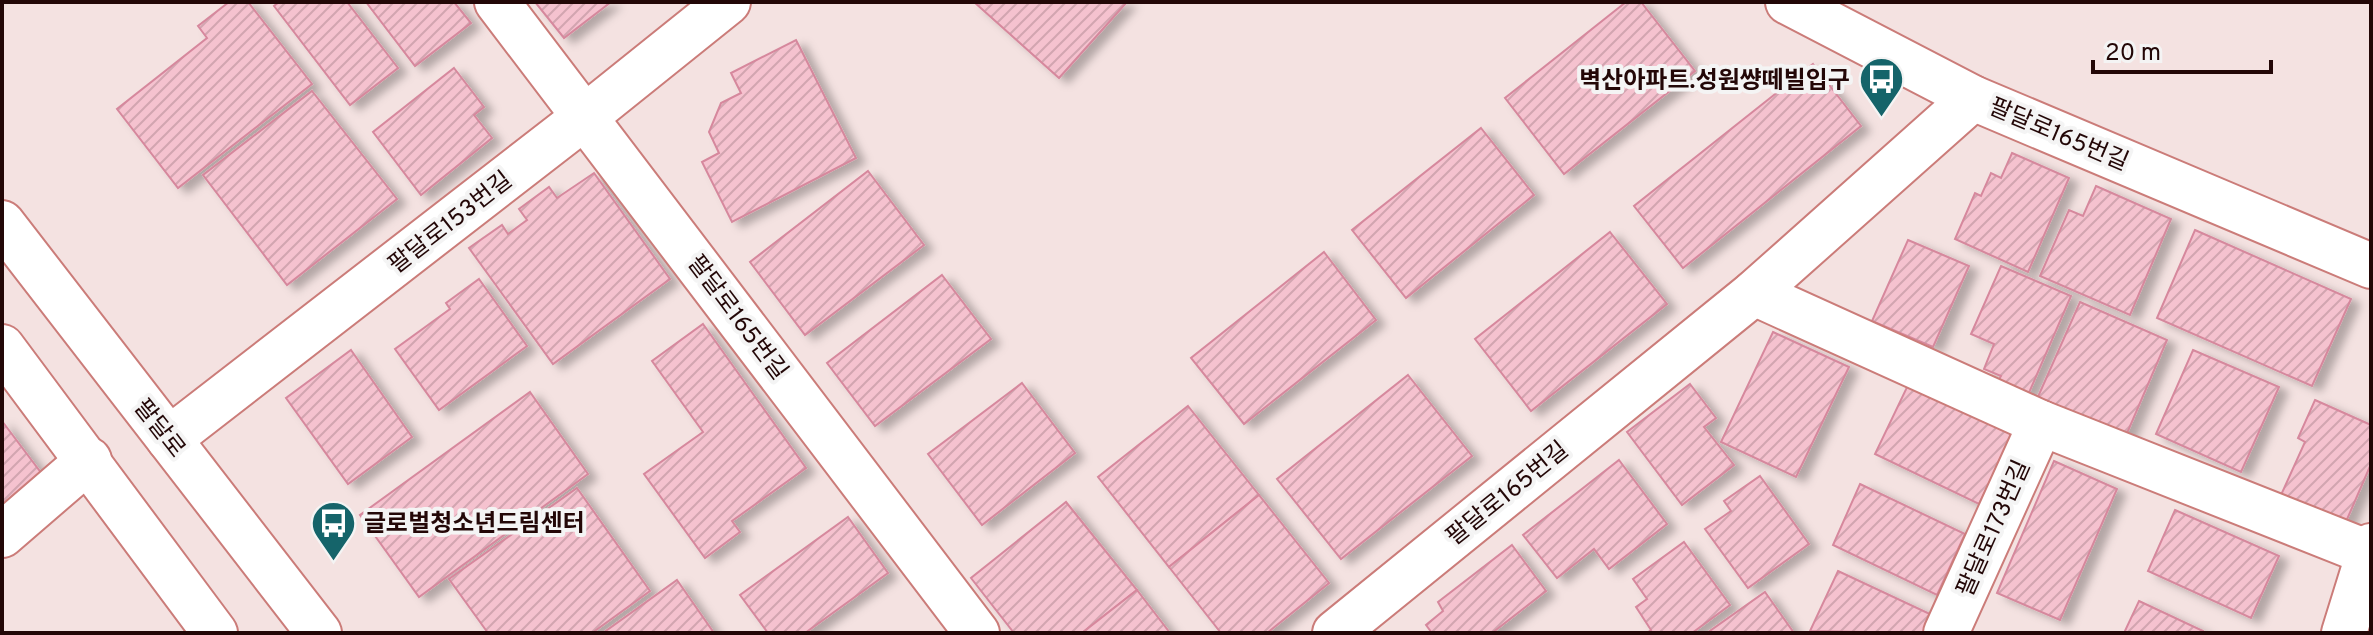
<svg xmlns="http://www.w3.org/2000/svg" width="2373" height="635" viewBox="0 0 2373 635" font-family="Overpass,'Noto Sans KR',sans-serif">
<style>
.building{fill:url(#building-hatch);stroke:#d6889d;stroke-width:2;filter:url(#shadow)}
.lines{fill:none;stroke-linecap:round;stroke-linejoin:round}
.minor-casing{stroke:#cb7c79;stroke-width:48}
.major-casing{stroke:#cb7c79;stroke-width:48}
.minor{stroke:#fff;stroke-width:44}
.major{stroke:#fff;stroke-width:44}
.labels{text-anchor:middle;stroke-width:8;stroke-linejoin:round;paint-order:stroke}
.poi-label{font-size:24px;font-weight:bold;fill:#230707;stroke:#f4f4f4;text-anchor:end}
.street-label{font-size:24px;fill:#230707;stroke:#f4f4f4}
</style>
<defs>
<pattern id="building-hatch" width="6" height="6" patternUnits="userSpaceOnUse" patternTransform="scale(2)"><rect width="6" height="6" fill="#f5c2cf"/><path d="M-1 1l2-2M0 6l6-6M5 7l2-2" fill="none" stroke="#d2a5b0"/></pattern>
<filter id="shadow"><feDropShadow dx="9" dy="5" stdDeviation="4" flood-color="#0004"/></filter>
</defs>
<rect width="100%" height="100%" fill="#f4e2e1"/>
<g class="building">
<path d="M229,2H248L312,84L178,188L117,109L207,38L198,26Z"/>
<path d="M279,2H347L398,68L350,105L274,6Z"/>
<path d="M366,2H454L471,23L415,66Z"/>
<path d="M535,2H611L564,38Z"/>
<path d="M974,2H1127L1059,78Z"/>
<path d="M1626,2H1641L1695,71L1564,174L1505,98Z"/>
<path d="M796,40L856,158L732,222L702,162L719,153L709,132L721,103L741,93L731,73Z"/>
<path d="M1813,64L1861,126L1683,268L1634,206Z"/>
<path d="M454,68L484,107L474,115L492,138L421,195L373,132Z"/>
<path d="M312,91L397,199L287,285L203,175Z"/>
<path d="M1481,128L1534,195L1406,298L1352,230Z"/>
<path d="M2012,153L2069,178L2028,272L1955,239L1975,193L1981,196L1991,173L2001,178Z"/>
<path d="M868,171L924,245L805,335L750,262Z"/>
<path d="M594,173L670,279L553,364L469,248L502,225L508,234L527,220L519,209L549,187L557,198Z"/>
<path d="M2096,186L2171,219L2130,315L2040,276L2069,210L2083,216Z"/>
<path d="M2195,230L2351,299L2312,386L2157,318Z"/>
<path d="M1610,232L1667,304L1531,411L1475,339Z"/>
<path d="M1908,240L1969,266L1933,347L1872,321Z"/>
<path d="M1324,252L1376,320L1244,424L1191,358Z"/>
<path d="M2001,266L2071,296L2028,395L1998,381L2001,376L1984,369L1994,344L1971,334Z"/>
<path d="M942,275L991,339L875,426L827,363Z"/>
<path d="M479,279L527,346L439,410L395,349L450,309L446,303Z"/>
<path d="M2080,302L2167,340L2125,438L2037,399Z"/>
<path d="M703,324L806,468L732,521L740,532L705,558L644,474L703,432L652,361Z"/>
<path d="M1773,332L1849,367L1796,477L1721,442Z"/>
<path d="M351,350L412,437L348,484L286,398Z"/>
<path d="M2193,350L2279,387L2241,472L2156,434Z"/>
<path d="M1408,375L1472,456L1341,559L1277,479Z"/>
<path d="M1022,383L1075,453L982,525L928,454Z"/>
<path d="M1909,383L2014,432L1979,504L1875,454Z"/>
<path d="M1690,384L1716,418L1704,427L1734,465L1682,505L1627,432Z"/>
<path d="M530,392L588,474L419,597L360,515Z"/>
<path d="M2315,400L2371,425V464L2345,524L2281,495L2305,442L2298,438Z"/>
<path d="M1188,406L1259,495L1169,567L1098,477Z"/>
<path d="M2,421L45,478L2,511Z"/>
<path d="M1619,460L1667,524L1609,569L1594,549L1557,578L1523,535Z"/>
<path d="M2054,461L2117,489L2060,620L1997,593Z"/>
<path d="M1760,476L1809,544L1748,588L1705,529L1731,511L1724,501Z"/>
<path d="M1860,484L1965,534L1937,595L1833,545Z"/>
<path d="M577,488L650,591L592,633H488L449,579Z"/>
<path d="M1259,495L1329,583L1267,633H1221L1169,567Z"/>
<path d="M1066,502L1137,590L1082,633H1014L971,578Z"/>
<path d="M2175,510L2279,556L2251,618L2148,571Z"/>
<path d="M848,517L888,573L805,633H768L740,595Z"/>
<path d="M1684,542L1730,605L1692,633H1647L1651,630L1636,607L1647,599L1633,579Z"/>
<path d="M1512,545L1546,591L1492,633H1432L1426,625L1443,611L1438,602Z"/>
<path d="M1838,571L1932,615L1923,633L1810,631Z"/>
<path d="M677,580L714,633H603Z"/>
<path d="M1137,590L1170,633H1082Z"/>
<path d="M1765,592L1794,633H1707Z"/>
<path d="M2139,601L2203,631L2202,633H2124Z"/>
</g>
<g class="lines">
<defs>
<g id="minor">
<path d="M497,2L977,633"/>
<path d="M1788,2L1973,98L2371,266"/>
<path d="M1754,293L2041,423L2369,553"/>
<path d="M169,439L586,116L728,2"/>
<path d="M2,535L89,460"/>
<path d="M1335,633L1754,293L1973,98"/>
<path d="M1946,633L2041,423"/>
<path d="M2344,633L2371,546"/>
</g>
<g id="major">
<path d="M2,223L319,633"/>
<path d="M2,347L215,633"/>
</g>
</defs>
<use href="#minor" class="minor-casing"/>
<use href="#major" class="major-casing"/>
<use href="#minor" class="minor"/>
<use href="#major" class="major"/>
</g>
<defs>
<symbol id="bus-pin" viewBox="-11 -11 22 30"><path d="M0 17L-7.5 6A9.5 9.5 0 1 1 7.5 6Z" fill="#15646a" stroke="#f4f4f4"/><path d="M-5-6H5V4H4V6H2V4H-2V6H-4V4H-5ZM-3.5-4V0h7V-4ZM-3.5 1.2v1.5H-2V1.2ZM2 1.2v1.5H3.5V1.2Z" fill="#fff"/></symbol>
</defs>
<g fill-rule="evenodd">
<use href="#bus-pin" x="1856" y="54" width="51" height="69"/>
<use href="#bus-pin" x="308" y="498" width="51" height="69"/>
</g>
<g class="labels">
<g class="poi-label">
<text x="1850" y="88">벽산아파트.성원썅떼빌입구</text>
<text x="364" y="531" text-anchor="start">글로벌청소년드림센터</text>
</g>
<g class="street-label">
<text transform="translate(2059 134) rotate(23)" y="8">팔달로165번길</text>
<text transform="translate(450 222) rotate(-38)" y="8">팔달로153번길</text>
<text transform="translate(738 317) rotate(53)" y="8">팔달로165번길</text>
<text transform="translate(160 428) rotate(52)" y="8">팔달로</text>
<text transform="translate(1507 493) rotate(-39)" y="8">팔달로165번길</text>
<text transform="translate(1993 528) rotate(-66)" y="8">팔달로173번길</text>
</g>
</g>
<rect width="2373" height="635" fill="none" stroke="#230707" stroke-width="8"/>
<path d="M2093 60v12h178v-12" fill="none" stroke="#230707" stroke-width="4"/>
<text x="2105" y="60" font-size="24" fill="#230707" stroke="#f4f4f4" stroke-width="6" paint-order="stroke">20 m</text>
</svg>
